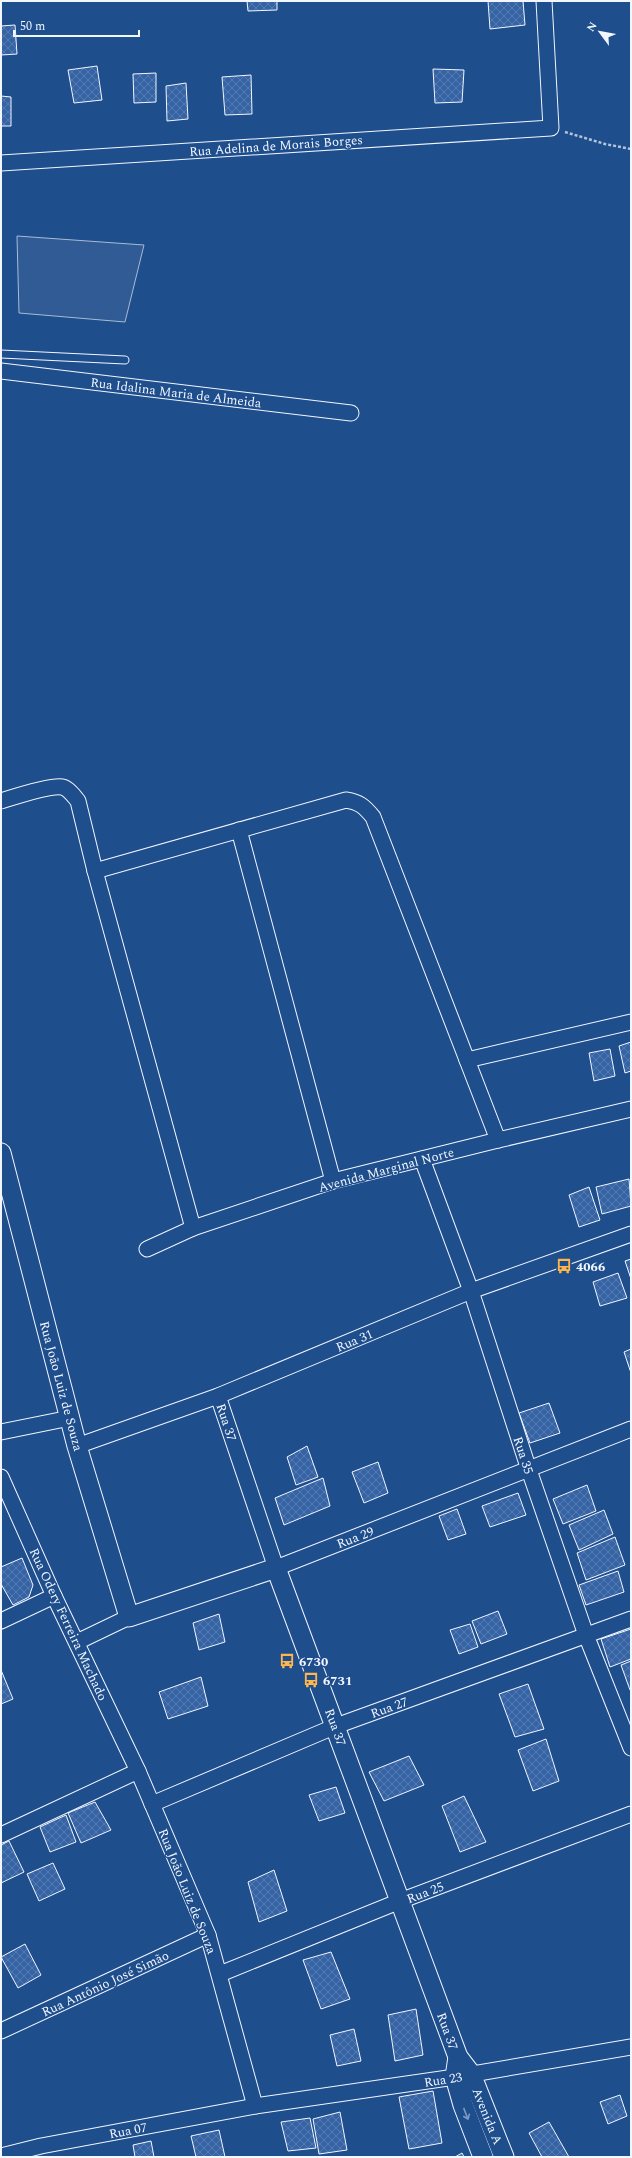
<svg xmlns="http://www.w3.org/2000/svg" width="632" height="2158" viewBox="0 0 632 2158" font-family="Spectral,serif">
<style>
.built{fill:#305b95;stroke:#a8bbd7}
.building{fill:url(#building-cross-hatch);stroke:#f2f6ff}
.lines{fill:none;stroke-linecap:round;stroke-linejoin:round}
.service-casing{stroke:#f2f6ff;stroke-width:9}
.minor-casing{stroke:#f2f6ff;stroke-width:17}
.tertiary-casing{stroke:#f2f6ff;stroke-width:21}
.path{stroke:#b3c4dc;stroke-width:2.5;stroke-dasharray:3 2;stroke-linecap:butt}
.service{stroke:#1f4e8c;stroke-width:7}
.minor{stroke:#1f4e8c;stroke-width:15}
.tertiary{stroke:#1f4e8c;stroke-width:19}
.oneway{stroke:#7e9ac0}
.labels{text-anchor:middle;stroke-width:3;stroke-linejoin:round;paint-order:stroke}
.street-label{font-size:13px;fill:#f2f6ff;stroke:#1f4e8c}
.poi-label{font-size:13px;font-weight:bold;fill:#f2f6ff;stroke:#1f4e8c;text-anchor:start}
</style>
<defs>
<pattern id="building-cross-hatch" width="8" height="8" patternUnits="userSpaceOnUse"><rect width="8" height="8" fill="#3563a3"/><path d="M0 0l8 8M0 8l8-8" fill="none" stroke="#537ab1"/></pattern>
</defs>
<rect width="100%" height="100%" fill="#1f4e8c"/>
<path class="built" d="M17,236L144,245L125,322L19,313Z"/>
<g class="building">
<path d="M247,1H277V10L248,11Z"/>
<path d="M488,1H523L525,25L490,29Z"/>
<path d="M15,25L17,54L1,55V26Z"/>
<path d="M97,66L102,100L74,103L68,70Z"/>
<path d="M433,69L464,70L462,102L435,103Z"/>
<path d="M156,73V102L134,103L133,74Z"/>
<path d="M251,75L252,114L225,115L222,77Z"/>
<path d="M186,83L188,119L167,121L166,86Z"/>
<path d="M1,96L11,97V126H1Z"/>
<path d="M631,1042V1071L625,1073L619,1046Z"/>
<path d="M610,1049L615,1076L594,1081L589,1053Z"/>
<path d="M629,1179L631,1206L602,1214L596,1187Z"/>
<path d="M589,1187L600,1220L579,1227L569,1195Z"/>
<path d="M631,1259V1279L625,1261Z"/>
<path d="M618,1273L627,1298L600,1306L593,1282Z"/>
<path d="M631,1349V1373L624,1352Z"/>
<path d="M549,1403L560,1433L530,1443L519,1413Z"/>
<path d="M307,1446L318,1477L296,1485L287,1457Z"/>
<path d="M378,1462L388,1493L364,1503L352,1472Z"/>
<path d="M323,1478L330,1506L284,1525L275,1498Z"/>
<path d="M587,1485L596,1511L563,1524L553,1499Z"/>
<path d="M518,1493L526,1515L490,1527L482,1506Z"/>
<path d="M457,1509L466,1534L448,1540L439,1516Z"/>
<path d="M604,1510L613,1534L579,1550L569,1525Z"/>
<path d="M615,1537L625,1565L586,1580L577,1553Z"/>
<path d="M22,1558L33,1585L29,1597L13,1605L1,1584V1567Z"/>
<path d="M618,1571L624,1592L586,1605L579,1585Z"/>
<path d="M498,1611L507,1634L481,1644L472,1621Z"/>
<path d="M219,1614L225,1642L199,1650L193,1623Z"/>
<path d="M470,1624L478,1647L459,1654L450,1630Z"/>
<path d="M631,1629V1659L610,1667L601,1639Z"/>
<path d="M631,1661V1690H630L621,1665Z"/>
<path d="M1,1670L13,1699L1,1704Z"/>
<path d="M201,1677L208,1706L168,1719L159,1692Z"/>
<path d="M528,1684L544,1729L515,1737L499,1694Z"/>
<path d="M546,1739L559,1781L533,1791L518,1750Z"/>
<path d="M409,1756L424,1785L384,1801L369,1772Z"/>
<path d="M336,1787L345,1813L319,1821L309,1795Z"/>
<path d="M464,1796L486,1842L460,1852L442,1806Z"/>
<path d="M95,1802L111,1830L81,1843L68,1813Z"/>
<path d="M66,1815L76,1842L50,1852L40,1827Z"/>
<path d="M9,1841L24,1872L1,1883V1845Z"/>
<path d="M53,1863L65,1889L39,1901L27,1874Z"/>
<path d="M274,1870L287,1911L259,1922L248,1882Z"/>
<path d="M25,1944L41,1975L18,1988L1,1957Z"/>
<path d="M331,1952L350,1999L321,2009L303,1960Z"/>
<path d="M416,2009L423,2055L395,2061L388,2015Z"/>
<path d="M354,2029L361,2061L337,2066L330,2035Z"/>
<path d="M433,2091L442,2143L409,2149L399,2097Z"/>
<path d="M620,2095L627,2116L608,2124L600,2102Z"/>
<path d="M340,2112L347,2150L319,2154L313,2119Z"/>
<path d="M310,2118L316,2148L288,2151L281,2122Z"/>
<path d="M549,2122L569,2157H542L529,2133Z"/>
<path d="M219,2130L225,2157H196L191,2136Z"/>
<path d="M151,2141L154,2157H135L133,2145Z"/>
<path d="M462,2153L464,2157H455Z"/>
</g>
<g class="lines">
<defs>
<path id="service" d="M1,354L125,360"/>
<g id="minor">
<path d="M1,163L551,128L544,1"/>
<path d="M1,371L351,413"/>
<path d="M1,801C14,797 50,785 62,787C68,788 74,796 78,801L95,871L193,1228"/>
<path d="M239,830L333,1181"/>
<path d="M95,871L346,800C359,802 364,806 373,817L498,1140"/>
<path d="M467,1060L631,1022"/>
<path d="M422,1159L471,1291L529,1470L586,1635L631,1748"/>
<path d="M147,1249L193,1228L333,1181L498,1140L631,1109"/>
<path d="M218,1396L276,1568L631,1429"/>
<path d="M1,1432L70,1418"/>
<path d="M77,1446L218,1396L471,1291L631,1234"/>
<path d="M1,1477L54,1596L138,1771L208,1935L255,2106"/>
<path d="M1,1621L54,1596"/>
<path d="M77,1642L129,1617"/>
<path d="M152,1804L336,1726L631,1619"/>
<path d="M1,1835L138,1771"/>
<path d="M220,1974L400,1901L631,1814"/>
<path d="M1,2031L208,1935"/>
<path d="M1,2156L41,2146L255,2106L455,2077L631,2047"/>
</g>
<g id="tertiary">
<path d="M1,1153L77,1446L129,1617L276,1568L458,2057L471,2074L504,2157"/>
<path d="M458,2057L455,2077L463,2105L483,2157"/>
</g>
</defs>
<use href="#service" class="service-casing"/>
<use href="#minor" class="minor-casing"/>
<use href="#tertiary" class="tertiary-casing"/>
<path class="path" d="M565,132L605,144L631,149"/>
<use href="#service" class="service"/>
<use href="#minor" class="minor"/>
<use href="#tertiary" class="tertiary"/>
</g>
<defs><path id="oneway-shaft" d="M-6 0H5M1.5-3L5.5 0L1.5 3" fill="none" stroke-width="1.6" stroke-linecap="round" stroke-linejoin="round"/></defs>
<use class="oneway" href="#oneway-shaft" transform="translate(466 2114) rotate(69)"/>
<defs>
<symbol id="bus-bare" viewBox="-9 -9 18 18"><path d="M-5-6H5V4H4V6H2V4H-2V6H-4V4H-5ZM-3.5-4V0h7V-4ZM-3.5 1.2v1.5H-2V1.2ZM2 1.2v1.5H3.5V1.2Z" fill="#ffb74d" stroke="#1f4e8c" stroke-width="2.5" paint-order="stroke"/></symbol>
</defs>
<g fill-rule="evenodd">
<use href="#bus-bare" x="553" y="1255" width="22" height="22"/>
<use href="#bus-bare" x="276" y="1650" width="22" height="22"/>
<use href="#bus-bare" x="300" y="1669" width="22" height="22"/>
</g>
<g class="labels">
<g class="street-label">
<text transform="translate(276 145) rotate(-4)" y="5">Rua Adelina de Morais Borges</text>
<text transform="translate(176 392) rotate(7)" y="5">Rua Idalina Maria de Almeida</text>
<text transform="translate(386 1169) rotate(-15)" y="5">Avenida Marginal Norte</text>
<text transform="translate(354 1340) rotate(-23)" y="5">Rua 31</text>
<text transform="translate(62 1386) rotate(75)" y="5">Rua João Luiz de Souza</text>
<text transform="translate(227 1422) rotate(72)" y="5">Rua 37</text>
<text transform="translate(524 1455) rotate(72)" y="5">Rua 35</text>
<text transform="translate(355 1537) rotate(-21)" y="5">Rua 29</text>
<text transform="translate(69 1624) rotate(65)" y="5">Rua Odery Ferreira Machado</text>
<text transform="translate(389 1707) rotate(-20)" y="5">Rua 27</text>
<text transform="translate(336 1727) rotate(70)" y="5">Rua 37</text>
<text transform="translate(188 1891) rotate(68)" y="5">Rua João Luiz de Souza</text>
<text transform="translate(425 1892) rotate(-21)" y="5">Rua 25</text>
<text transform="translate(105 1983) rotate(-25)" y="5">Rua Antônio José Simão</text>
<text transform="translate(448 2031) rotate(70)" y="5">Rua 37</text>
<text transform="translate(443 2079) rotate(-9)" y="5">Rua 23</text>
<text transform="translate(488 2116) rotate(68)" y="5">Avenida A</text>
<text transform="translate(128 2130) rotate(-11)" y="5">Rua 07</text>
</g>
<g class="poi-label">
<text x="576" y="1271">4066</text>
<text x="299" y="1666">6730</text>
<text x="323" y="1685">6731</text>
</g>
</g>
<rect width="632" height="2158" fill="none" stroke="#f2f6ff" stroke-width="4"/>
<g transform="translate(600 32) rotate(302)" stroke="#1f4e8c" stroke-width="3" paint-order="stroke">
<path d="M0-3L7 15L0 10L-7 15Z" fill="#f2f6ff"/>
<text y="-6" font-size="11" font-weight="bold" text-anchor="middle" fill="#f2f6ff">N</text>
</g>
<path d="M14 30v6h125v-6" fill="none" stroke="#f2f6ff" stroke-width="2"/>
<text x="20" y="30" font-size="12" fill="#f2f6ff" stroke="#1f4e8c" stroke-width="3" paint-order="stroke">50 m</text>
</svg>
